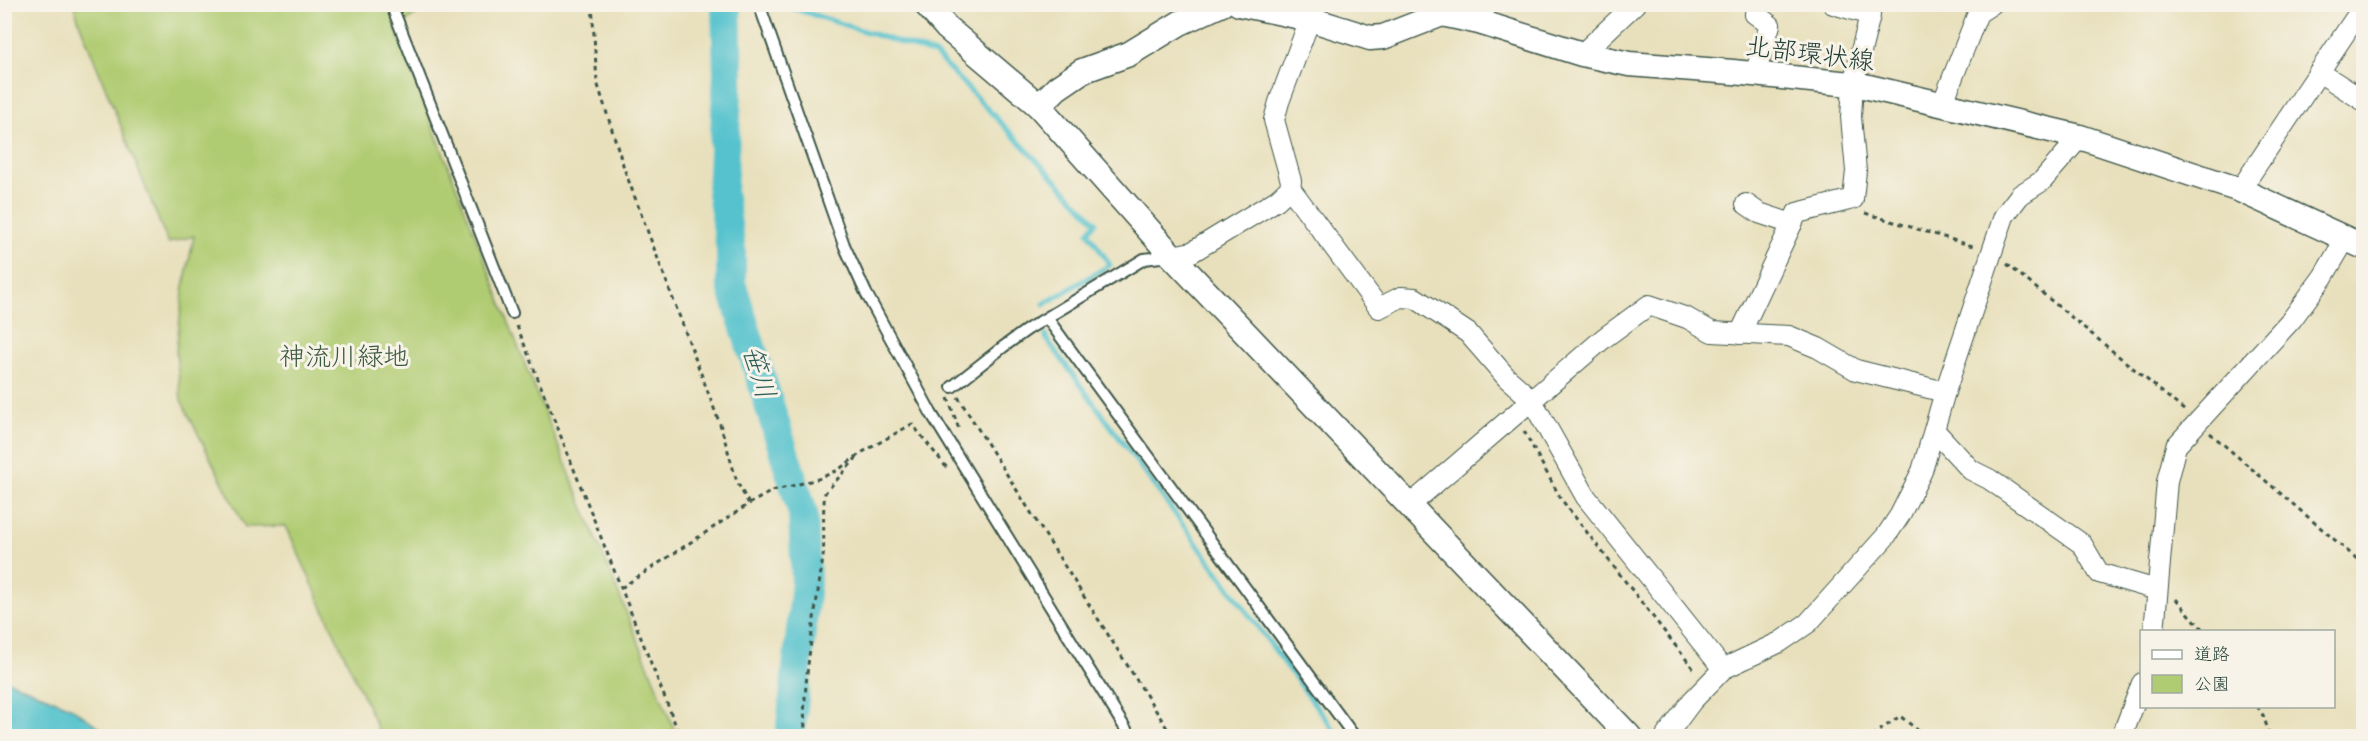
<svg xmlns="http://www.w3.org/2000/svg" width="2368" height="741" viewBox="0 0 2368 741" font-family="Caveat,'Klee One',sans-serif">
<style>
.green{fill:#b0cc72;stroke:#688453;stroke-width:1.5}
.water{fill:#55c2cd;stroke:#3a8080;stroke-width:1.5}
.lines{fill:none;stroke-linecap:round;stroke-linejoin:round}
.stream{stroke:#55c2cd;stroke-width:5}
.river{stroke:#55c2cd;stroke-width:30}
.service-casing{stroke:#3d5548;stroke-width:14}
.minor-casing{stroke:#3d5548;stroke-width:22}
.tertiary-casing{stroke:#3d5548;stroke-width:27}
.path{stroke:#3d5548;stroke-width:3;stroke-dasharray:4.5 4.5;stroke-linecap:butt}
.service{stroke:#fff;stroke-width:10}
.minor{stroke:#fff;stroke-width:20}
.tertiary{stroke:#fff;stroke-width:24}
.labels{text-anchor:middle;stroke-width:6;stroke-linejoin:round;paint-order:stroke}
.street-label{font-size:26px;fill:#1f3d34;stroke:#f7f3e8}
.park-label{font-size:26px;fill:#3c5a40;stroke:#f7f3e8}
.water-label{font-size:27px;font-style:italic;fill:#2c5e5a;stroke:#f7f3e8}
</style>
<rect width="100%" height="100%" fill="#f7f3e8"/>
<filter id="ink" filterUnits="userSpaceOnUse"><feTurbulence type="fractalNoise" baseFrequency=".0167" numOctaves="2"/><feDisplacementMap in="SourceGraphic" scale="12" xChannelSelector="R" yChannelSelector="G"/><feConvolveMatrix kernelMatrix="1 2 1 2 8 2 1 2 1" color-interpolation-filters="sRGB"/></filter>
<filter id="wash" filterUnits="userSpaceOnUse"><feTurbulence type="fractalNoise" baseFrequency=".008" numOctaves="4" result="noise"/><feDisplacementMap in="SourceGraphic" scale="24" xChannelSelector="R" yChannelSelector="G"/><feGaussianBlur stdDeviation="1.35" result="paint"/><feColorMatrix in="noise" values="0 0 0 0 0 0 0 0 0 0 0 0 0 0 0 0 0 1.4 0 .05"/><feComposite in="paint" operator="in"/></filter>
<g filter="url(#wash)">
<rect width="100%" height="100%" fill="#e8e0bc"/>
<path class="green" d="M74,5H427L409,20L395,28L528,372L677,736H381L286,526L245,527L181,400L176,351L184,285L194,236L168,243L79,22Z"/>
<path class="water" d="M4,679L70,707L112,736H5Z"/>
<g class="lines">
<g class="stream">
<path d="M780,4L935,54L1096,222L1088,232L1110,265L1044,304"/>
<path d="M1046,335V338L1338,736"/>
</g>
<path class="river" d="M726,4L728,74L722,192L731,250V283L803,513L806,582L790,736"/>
</g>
</g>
<g filter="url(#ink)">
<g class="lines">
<defs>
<g id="service">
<path d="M391,4L512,313"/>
<path d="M759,4L844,245L866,293L931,413L1130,736"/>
<path d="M1047,318L1354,736"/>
<path d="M952,387L1003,347L1028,329L1144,259L1169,256"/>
</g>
<g id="minor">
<path d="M1479,22L1487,4"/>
<path d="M1582,54L1635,4"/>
<path d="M2319,72L2364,101"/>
<path d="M1755,74L1770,25L1755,14L1757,4"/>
<path d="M1942,105L1978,13L1992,4"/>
<path d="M1290,188L1379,308L1401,297L1415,298L1468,333L1507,378L1531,399L1586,497L1723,669"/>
<path d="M2240,190L2364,5"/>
<path d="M1746,204L1759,213L1792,224"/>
<path d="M1172,256L1192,252L1277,200L1290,188L1291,181L1274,120L1279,102L1310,19"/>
<path d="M1740,334L1797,213L1853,199L1856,171L1851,117L1853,84L1870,15L1833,4"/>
<path d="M1935,431L1971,470L1989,479L2082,544L2099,573L2157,590"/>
<path d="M1410,505L1604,338L1649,305L1687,318L1712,332L1789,336L1818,348L1856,370L1945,392"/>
<path d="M2154,632L2167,481L2176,446L2292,319L2323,277L2346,238"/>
<path d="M1666,736L1692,701L1723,669L1780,642L1808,623L1886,536L1900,515L1922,471L1945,392L2004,216L2020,195L2042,181L2080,137"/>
<path d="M2122,736L2142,683"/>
</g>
<g id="tertiary">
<path d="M926,4L947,28L1039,106L1172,256L1629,736"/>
<path d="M1239,4L1310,19L1370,38L1383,37L1442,14L1479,22L1582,54L1629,64L1733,72L1860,85L2080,137L2240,190L2364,247"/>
<path d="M1039,106L1057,88L1082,71L1129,54L1180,23L1222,4"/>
</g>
</defs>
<use href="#service" class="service-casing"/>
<use href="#minor" class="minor-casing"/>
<use href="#tertiary" class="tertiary-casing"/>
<g class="path">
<path d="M592,4L597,82L625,171L721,427L737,482L749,504"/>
<path d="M1865,213L1976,247"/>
<path d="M2007,264L2185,411"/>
<path d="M517,326L680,736"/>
<path d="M958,397L1172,736"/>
<path d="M948,398L960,432"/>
<path d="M1524,431L1561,499L1696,672"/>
<path d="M2210,433L2364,565"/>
<path d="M621,588L749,504L772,491L818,479L838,470L861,453L912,424L947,468"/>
<path d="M2176,599L2205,632"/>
<path d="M2257,706L2263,715L2270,736"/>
<path d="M981,732L985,736"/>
<path d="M807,736C797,714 819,589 823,557C825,536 822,514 825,493L858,456"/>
<path d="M1872,736L1900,716L1925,736"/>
</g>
<use href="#service" class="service"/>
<use href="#minor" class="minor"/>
<use href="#tertiary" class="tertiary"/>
</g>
</g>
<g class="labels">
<g class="street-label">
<text transform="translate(1810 53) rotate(7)" y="9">北部環状線</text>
</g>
<g class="park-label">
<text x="344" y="365">神流川緑地</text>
</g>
<g class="water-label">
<text transform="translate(759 372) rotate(73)" y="9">笹川</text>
</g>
</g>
<rect width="2368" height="741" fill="none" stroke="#f7f3e8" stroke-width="24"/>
<rect x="2140" y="630" width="195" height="78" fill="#f7f3e8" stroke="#a1aaa0" stroke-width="1.5"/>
<rect x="2152" y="650" width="30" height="9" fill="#ffffff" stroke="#a1aaa0" stroke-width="1.5"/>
<text x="2194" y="660" font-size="18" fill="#1f3d34">道路</text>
<rect x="2152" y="675" width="30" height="18" fill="#b0cc72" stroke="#a1aaa0" stroke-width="1.5"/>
<text x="2194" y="690" font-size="18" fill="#1f3d34">公園</text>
</svg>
